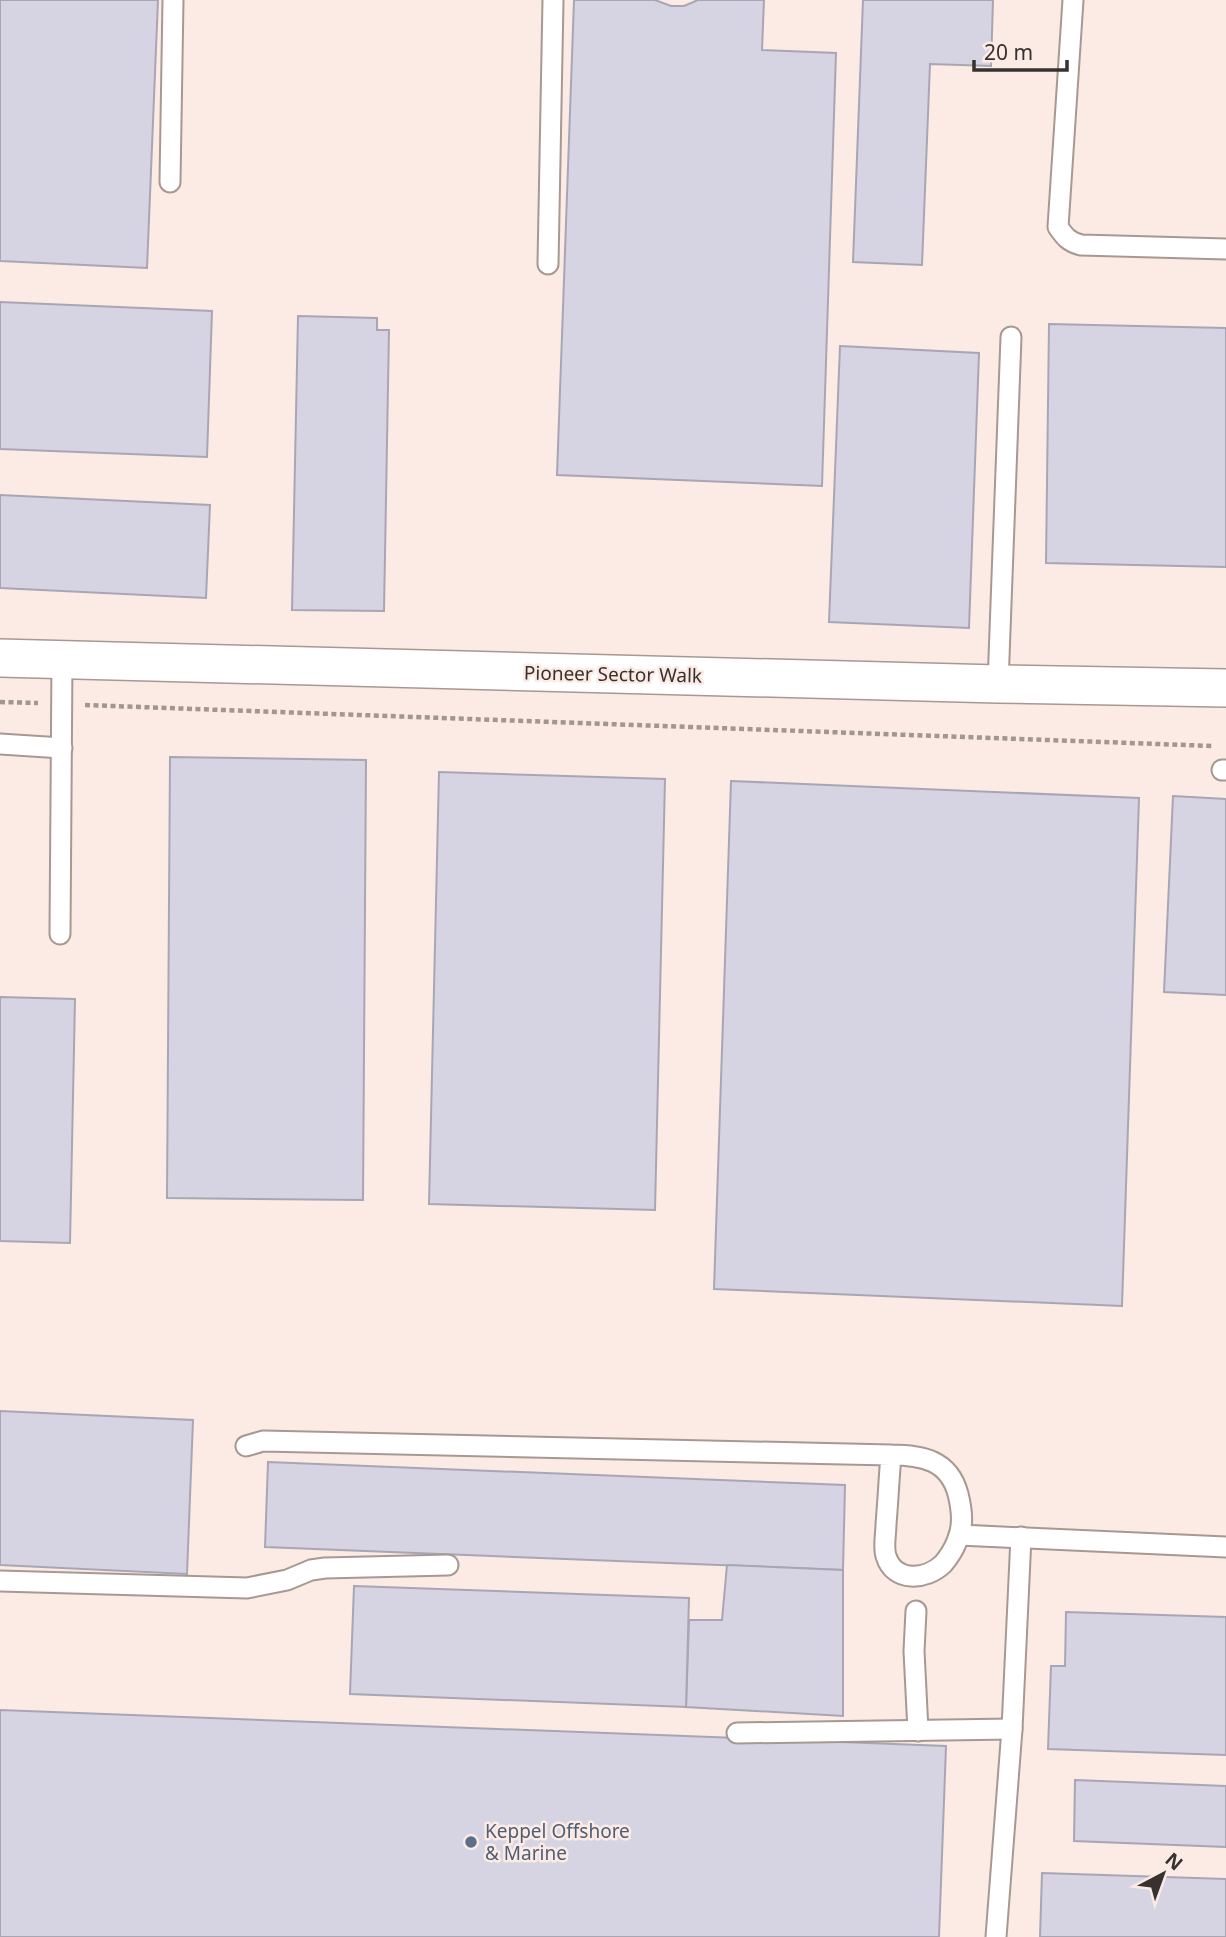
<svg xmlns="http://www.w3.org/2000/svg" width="1226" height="1937" viewBox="0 0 1226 1937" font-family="'Noto Sans',sans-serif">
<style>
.building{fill:#d6d4e2;stroke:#a8a6b4;stroke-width:2}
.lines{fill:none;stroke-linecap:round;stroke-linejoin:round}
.service-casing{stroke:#a79892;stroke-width:23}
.minor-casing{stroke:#a79892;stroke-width:40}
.path{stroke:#a29691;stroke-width:4.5;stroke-dasharray:5 3.5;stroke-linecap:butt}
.service{stroke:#fff;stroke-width:19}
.minor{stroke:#fff;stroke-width:37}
.service-dot{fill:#5c6f8a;stroke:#fbebe4;stroke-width:2.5}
.labels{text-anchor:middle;stroke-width:5;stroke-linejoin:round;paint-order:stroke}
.street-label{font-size:19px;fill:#38312f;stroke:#fbebe4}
.service-label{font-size:19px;fill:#4e5e75;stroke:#fbebe4;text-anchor:start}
</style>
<rect width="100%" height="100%" fill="#fbebe4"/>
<g class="building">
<path d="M0,0H158L147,268L0,261Z"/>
<path d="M574,0H655L671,6H684L698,0H764L762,50L836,53L822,486L557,475Z"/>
<path d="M863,0H993L991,66L930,64L922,265L853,262Z"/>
<path d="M0,302L212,311L207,457L0,449Z"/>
<path d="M298,316L377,318V330H389L384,611L292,610Z"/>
<path d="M1049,324L1226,328V567L1046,563Z"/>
<path d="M840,346L979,353L969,628L829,622Z"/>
<path d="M0,495L210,505L206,598L0,588Z"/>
<path d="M170,757L366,760L363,1200L167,1198Z"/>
<path d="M439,772L665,779L655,1210L429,1204Z"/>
<path d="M731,781L1139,798L1122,1306L714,1289Z"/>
<path d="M1173,796L1226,799V995L1164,992Z"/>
<path d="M0,997L75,999L70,1243L0,1241Z"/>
<path d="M0,1411L193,1420L187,1574L0,1565Z"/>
<path d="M268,1462L845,1485L843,1570L265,1547Z"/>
<path d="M727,1565L843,1570V1716L686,1707L689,1620H722Z"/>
<path d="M354,1586L689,1598L686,1707L350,1694Z"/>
<path d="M1066,1612L1226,1617V1755L1048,1749L1051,1666H1065Z"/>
<path d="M0,1710L946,1746L939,1937H0Z"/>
<path d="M1075,1780L1226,1786V1847L1074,1841Z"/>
<path d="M1042,1873L1226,1879V1937H1040Z"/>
</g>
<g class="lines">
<defs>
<g id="service">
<path d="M1073,0L1058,227C1065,237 1069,242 1081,245L1226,249"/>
<path d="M170,182L173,0"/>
<path d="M548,264L553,0"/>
<path d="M998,684L1011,337"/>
<path d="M0,744L62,748"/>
<path d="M1222,770H1226"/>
<path d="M60,934L62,660"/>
<path d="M246,1446L263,1441L891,1455C922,1455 949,1460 958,1494C962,1510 964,1526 957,1541C954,1549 948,1558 943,1564C926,1580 894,1583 886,1556C883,1547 886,1534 886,1524C888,1501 889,1478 891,1455"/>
<path d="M959,1535L1226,1547"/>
<path d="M0,1581L247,1588L287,1580L311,1570L325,1568L448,1565"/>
<path d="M916,1611L914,1651L918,1731"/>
<path d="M737,1733L1012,1729"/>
<path d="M996,1937L1012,1729L1021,1537"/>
</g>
<path id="minor" d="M0,658L998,684L1226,688"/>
</defs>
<use href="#service" class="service-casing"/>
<use href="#minor" class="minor-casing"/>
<g class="path">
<path d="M0,702L38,703"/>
<path d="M85,705L1213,746"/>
</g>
<use href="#service" class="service"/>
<use href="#minor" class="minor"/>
</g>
<circle class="service-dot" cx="471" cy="1842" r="7"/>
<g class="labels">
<g class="street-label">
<text transform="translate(613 674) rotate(1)" y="7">Pioneer Sector Walk</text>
</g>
<g class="service-label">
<text x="485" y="1838">Keppel Offshore<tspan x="485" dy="22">&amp; Marine</tspan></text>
</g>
</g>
<g transform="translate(1163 1874) rotate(41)" stroke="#fbebe4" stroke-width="5" paint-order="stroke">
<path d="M0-5L12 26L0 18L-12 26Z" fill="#38312f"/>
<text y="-10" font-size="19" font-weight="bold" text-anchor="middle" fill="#38312f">N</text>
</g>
<path d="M974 60v10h93v-10" fill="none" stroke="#38312f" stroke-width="3.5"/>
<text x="984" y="60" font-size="21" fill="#38312f" stroke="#fbebe4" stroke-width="5" paint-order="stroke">20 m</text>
</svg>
